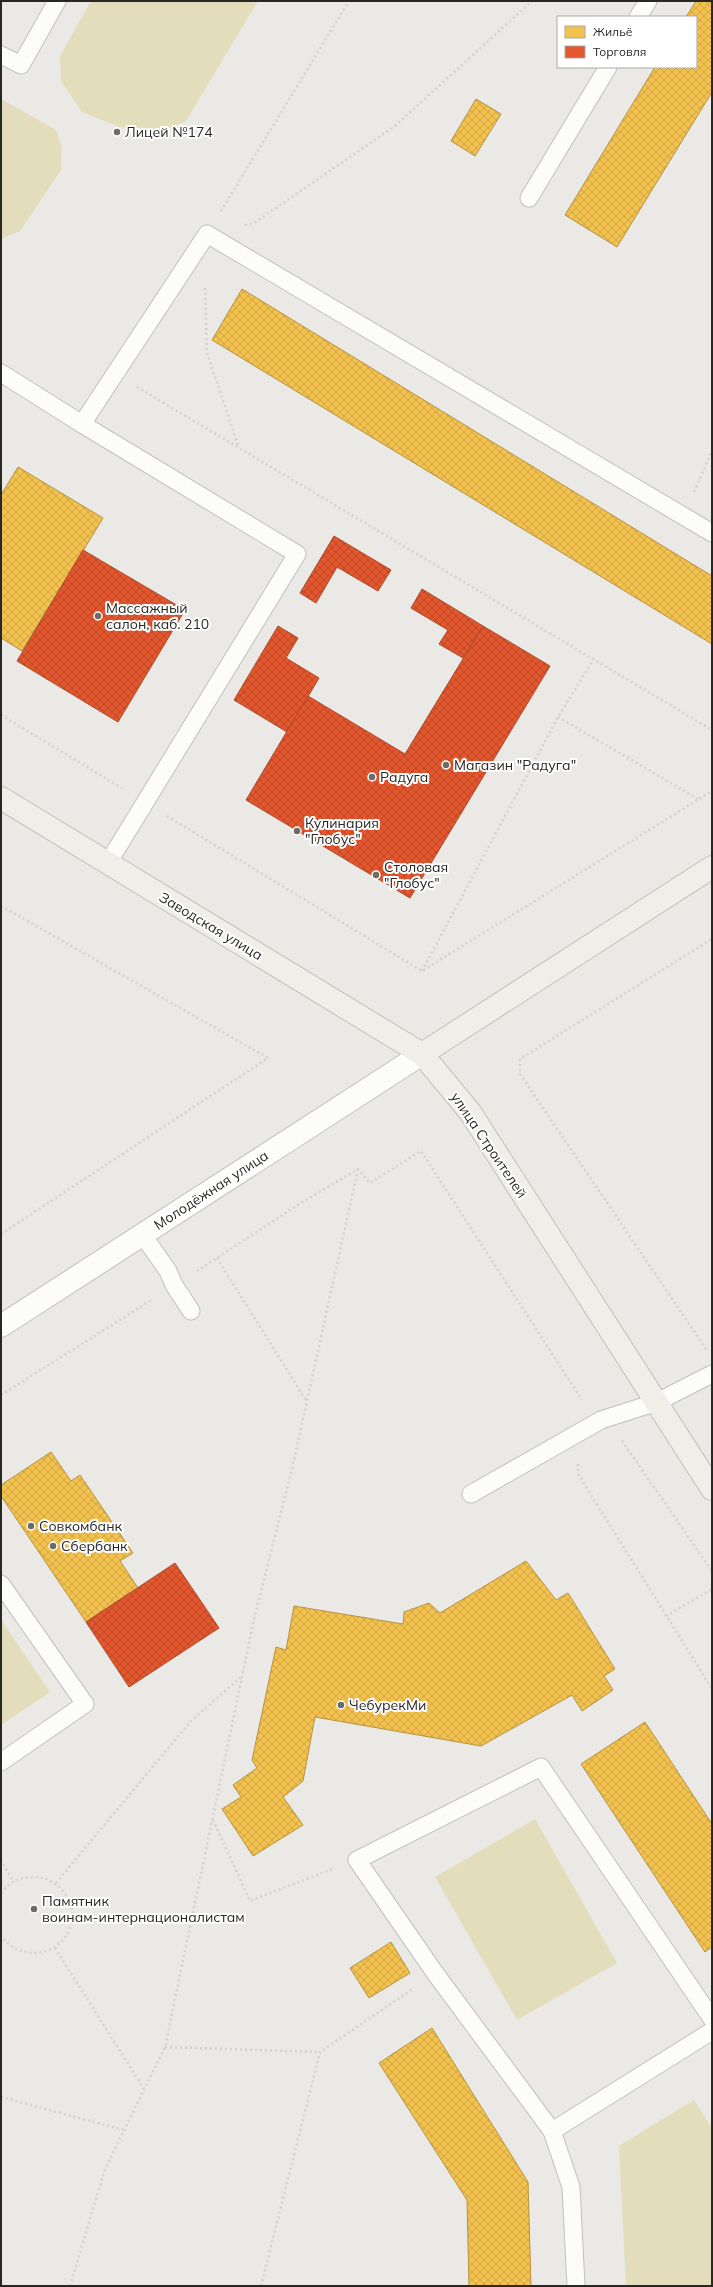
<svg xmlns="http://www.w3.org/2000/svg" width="713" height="2287" viewBox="0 0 713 2287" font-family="Mulish,sans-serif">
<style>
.green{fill:#e3ddbb}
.homes{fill:url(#homes-cross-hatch);stroke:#b59342}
.shops{fill:url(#shops-cross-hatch);stroke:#ab492b}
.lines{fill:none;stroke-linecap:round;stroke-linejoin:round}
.lane-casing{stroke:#c0c0bd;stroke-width:19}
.street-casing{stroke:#c0c0bd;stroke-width:24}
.secondary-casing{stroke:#c0c0bd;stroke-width:24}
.path{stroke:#d2d2d1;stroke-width:2.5;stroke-dasharray:2 3;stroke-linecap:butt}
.lane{stroke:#fcfcfb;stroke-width:17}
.street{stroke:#fcfcfb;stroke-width:22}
.secondary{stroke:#efeee8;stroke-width:22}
.poi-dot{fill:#6b6b68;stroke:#fff;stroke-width:1.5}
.labels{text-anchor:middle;stroke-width:4;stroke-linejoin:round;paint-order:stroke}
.poi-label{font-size:14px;fill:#272725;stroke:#fff;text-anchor:start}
.street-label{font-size:14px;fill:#272725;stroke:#fff}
</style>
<defs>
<pattern id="homes-cross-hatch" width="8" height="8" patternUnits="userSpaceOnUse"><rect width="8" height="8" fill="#f2c14e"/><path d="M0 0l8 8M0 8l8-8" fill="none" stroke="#d0a644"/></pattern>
<pattern id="shops-cross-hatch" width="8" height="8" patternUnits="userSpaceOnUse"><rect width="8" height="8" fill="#e4572e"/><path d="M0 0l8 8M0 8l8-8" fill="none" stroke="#b94827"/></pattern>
</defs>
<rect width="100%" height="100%" fill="#eae9e5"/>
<g class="green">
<path d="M91,1H258L186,121L159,132L120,127L82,112L61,81L60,56Z"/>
<path d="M1,99L56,130L62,147L61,170L20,231L1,239Z"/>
<path d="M1,1620L50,1692L1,1725Z"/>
<path d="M535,1819L617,1963L517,2020L435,1877Z"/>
<path d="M694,2100L712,2128V2286H626L619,2146Z"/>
</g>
<g class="homes">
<path d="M696,1H712V92L617,247L565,215L655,67H696V17H686Z"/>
<path d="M476,99L501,114L475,156L451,141Z"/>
<path d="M242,289L712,576V644L212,340Z"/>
<path d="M18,467L103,518L22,651L1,638V495Z"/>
<path d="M51,1452L71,1481L80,1475L133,1553L120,1561L138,1588L86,1622L1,1496V1485Z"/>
<path d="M526,1561L556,1600L568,1593L615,1669L604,1676L613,1690L582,1711L572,1695L481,1746L315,1717L303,1781L283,1797L303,1825L253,1856L222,1809L241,1797L233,1785L257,1768L252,1760L276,1647L286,1650L294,1606L403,1624L404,1612L429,1603L440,1613Z"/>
<path d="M645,1722L712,1824V1947L705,1952L581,1764Z"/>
<path d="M391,1942L410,1973L369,1998L350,1968Z"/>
<path d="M432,2028L528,2182L531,2286H469L467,2200L379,2063Z"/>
</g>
<g class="shops">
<path d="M334,536L391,570L378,591L337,567L316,603L300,593Z"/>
<path d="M83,550L185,610L118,722L17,661Z"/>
<path d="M422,589L483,626L463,658L439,644L448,630L411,608Z"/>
<path d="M278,626L298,638L286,658L319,678L287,732L234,700Z"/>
<path d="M483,626L550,666L410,898L246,800L308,696L405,754Z"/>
<path d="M175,1563L219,1628L129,1687L86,1622Z"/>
</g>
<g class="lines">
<defs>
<g id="lane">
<path d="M638,17L648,1"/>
<path d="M1,55L21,65L57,1"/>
<path d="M529,198L608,67"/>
<path d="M1,373L82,424L207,234L712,533"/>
<path d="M82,424L297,554L108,863"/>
<path d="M142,1234L168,1271L174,1285L191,1311"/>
<path d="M471,1494L601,1420L657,1402L712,1374"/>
<path d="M1,1584L85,1704L1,1762"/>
<path d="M712,2019L541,1767L357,1860L435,1973L552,2131L712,2031"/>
<path d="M552,2131L571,2187L576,2286"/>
</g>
<path id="street" d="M1,1326L422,1054"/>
<g id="secondary">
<path d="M1,798L422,1054L470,1112L712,1489"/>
<path d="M422,1054L712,867"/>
</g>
</defs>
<use href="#lane" class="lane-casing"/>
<use href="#street" class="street-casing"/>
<use href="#secondary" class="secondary-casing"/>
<g class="path">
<path d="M221,211L349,1"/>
<path d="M245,225L254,223L395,126L532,1"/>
<path d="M205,288L207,353L239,448"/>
<path d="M137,387L712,730"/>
<path d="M694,492L712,450"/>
<path d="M1,715L122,788"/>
<path d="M558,717L700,800"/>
<path d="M167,816L422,971L712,791"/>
<path d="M1,906L268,1058L1,1234"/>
<path d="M422,971L558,717L593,660"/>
<path d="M217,1258L307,1402"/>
<path d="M197,1271L293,1208L358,1169L370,1183L421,1151L582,1400"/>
<path d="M706,1349L520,1074V1059L712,939"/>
<path d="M1,1395L153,1299"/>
<path d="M622,1441L712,1571"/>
<path d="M578,1464V1474L712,1689"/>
<path d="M666,1616L712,1589"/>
<path d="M213,1820L250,1901L332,1869"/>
<path d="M1,1860L13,1881"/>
<path d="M56,1883L190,1722L242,1676"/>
<path d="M1,1893C9,1882 22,1876 35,1877C46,1877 55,1882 62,1890C95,1927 42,1980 1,1937"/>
<path d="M55,1948L144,2089"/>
<path d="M165,2047L320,2052"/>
<path d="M1,2097L124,2130"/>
<path d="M70,2286L105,2169L165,2047L254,1619L292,1469L358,1169"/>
<path d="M261,2286L320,2052L414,1988"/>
</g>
<use href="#lane" class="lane"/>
<use href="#street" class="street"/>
<use href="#secondary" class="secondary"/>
</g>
<g class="poi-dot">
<circle cx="117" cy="132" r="4"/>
<circle cx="98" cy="616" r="4"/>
<circle cx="446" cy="765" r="4"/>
<circle cx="372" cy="777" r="4"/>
<circle cx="297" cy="831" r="4"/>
<circle cx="376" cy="875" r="4"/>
<circle cx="31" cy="1526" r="4"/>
<circle cx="53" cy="1546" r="4"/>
<circle cx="341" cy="1705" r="4"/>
<circle cx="34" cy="1909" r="4"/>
</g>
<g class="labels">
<g class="poi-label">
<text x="125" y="137">Лицей №174</text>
<text x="106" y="613">Массажный<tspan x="106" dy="16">салон, каб. 210</tspan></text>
<text x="454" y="770">Магазин "Радуга"</text>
<text x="380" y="782">Радуга</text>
<text x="305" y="828">Кулинария<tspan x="305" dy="16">"Глобус"</tspan></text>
<text x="384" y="872">Столовая<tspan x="384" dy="16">"Глобус"</tspan></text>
<text x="39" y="1531">Совкомбанк</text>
<text x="61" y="1551">Сбербанк</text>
<text x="349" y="1710">ЧебурекМи</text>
<text x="42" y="1906">Памятник<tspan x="42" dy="16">воинам-интернационалистам</tspan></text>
</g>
<g class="street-label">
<text transform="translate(211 926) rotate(31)" y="5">Заводская улица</text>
<text transform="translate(489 1145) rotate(56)" y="5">улица Строителей</text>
<text transform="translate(211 1190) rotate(-33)" y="5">Молодёжная улица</text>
</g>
</g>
<rect width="713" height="2287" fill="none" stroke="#272725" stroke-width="4"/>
<rect x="557" y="16" width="140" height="52" fill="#ffffff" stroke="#a9a9a8"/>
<rect x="565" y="26" width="20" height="12" fill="#f2c14e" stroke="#a9a9a8"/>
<text x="593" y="36" font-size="12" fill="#272725">Жильё</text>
<rect x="565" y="46" width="20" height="12" fill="#e4572e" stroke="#a9a9a8"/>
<text x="593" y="56" font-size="12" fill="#272725">Торговля</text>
</svg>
